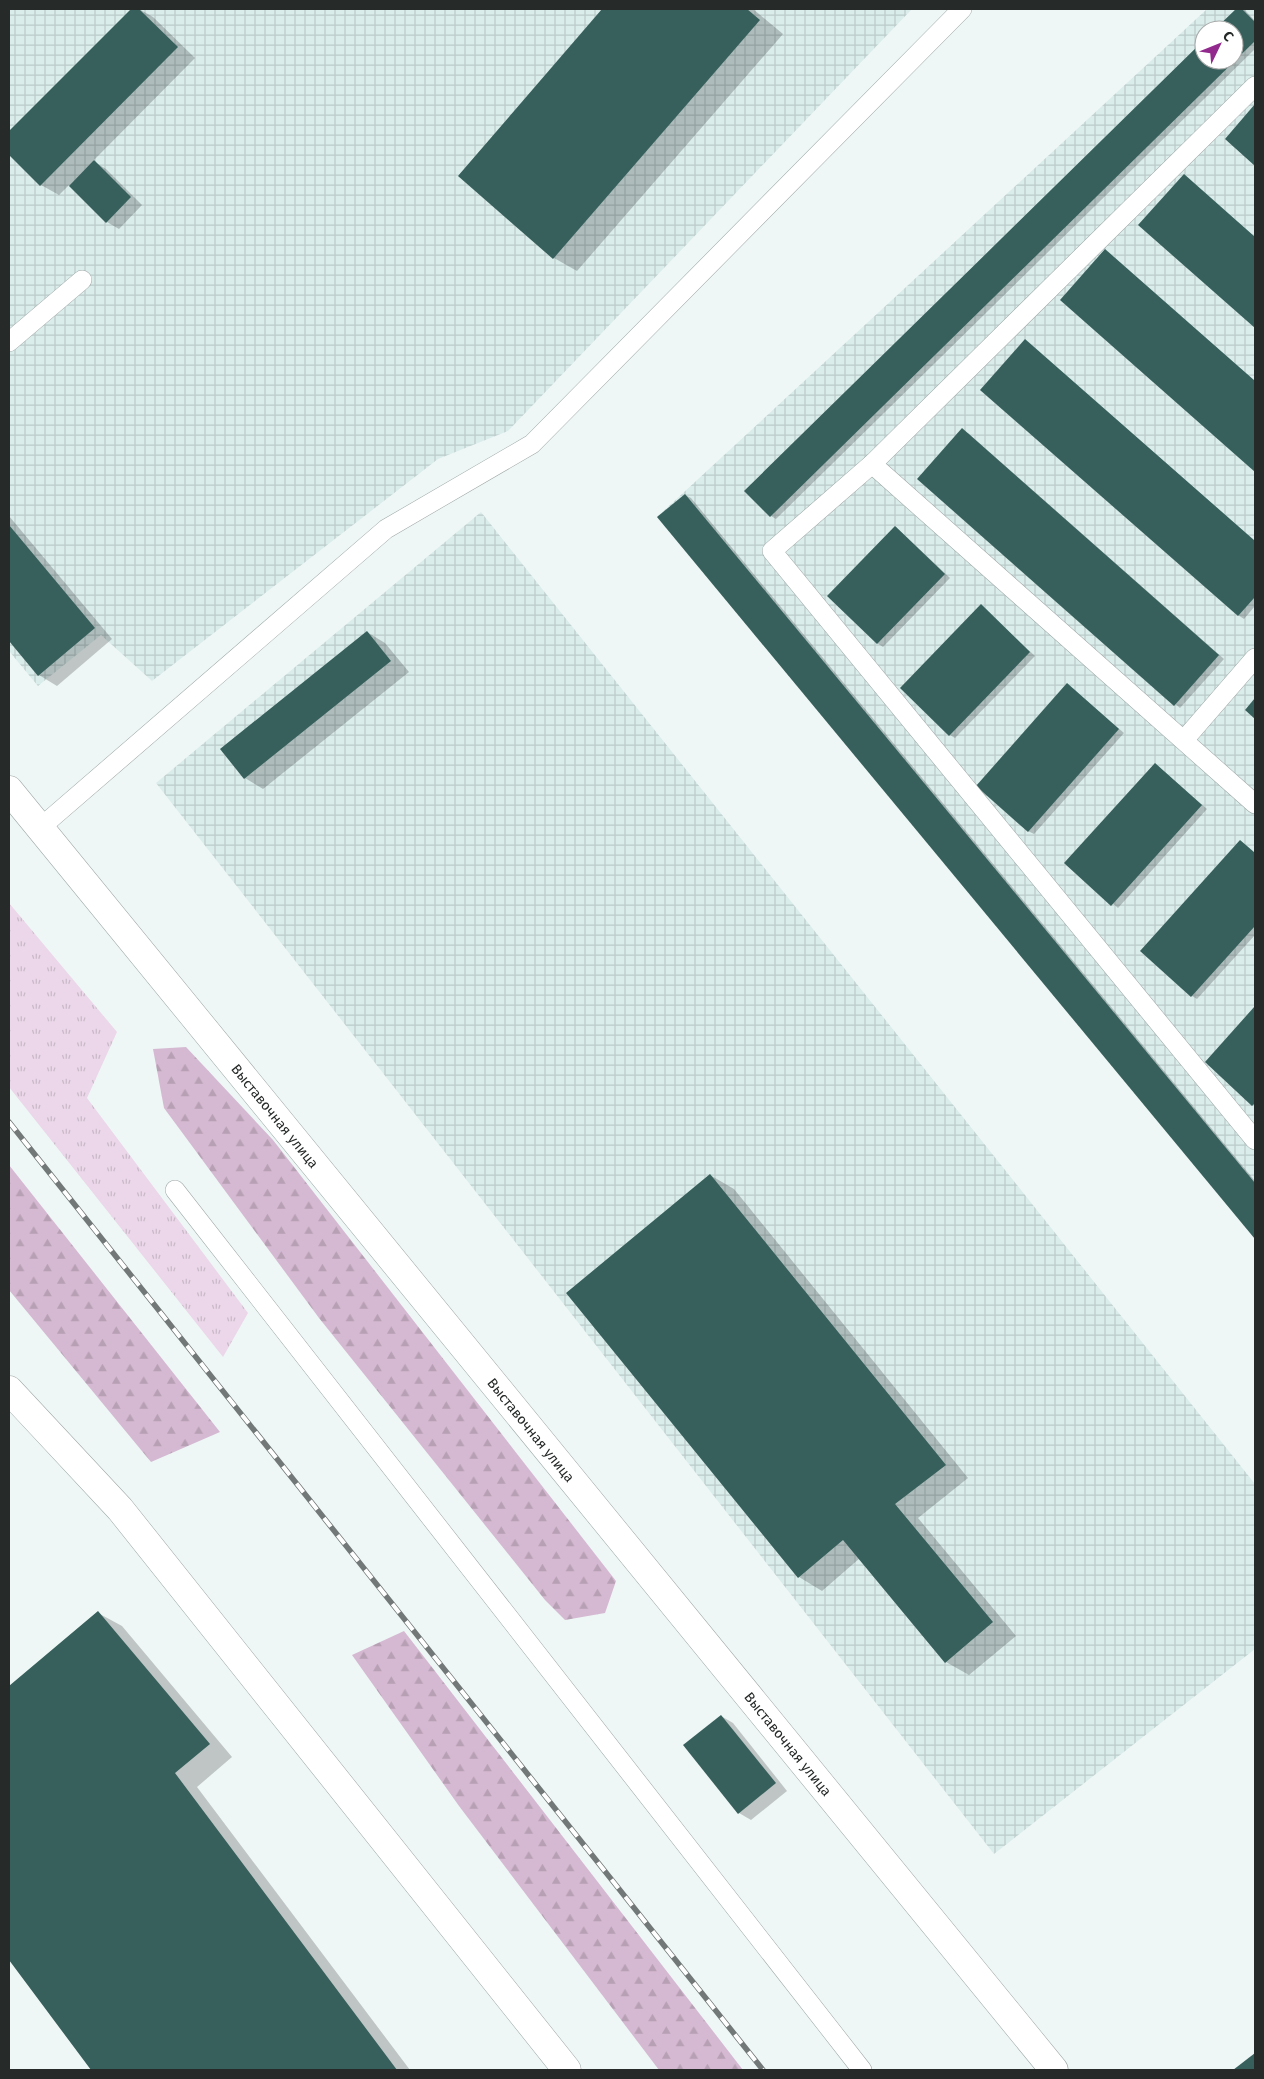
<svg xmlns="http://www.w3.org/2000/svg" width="1264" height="2079" viewBox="0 0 1264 2079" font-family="'Fira Sans',sans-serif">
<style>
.industrial{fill:url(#industrial-grid);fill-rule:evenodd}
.grass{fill:url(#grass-tufts)}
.forest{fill:url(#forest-firs)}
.shadow{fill:#0003}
.building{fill:#37605c}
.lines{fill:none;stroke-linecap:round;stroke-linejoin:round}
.service-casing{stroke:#9ea7a6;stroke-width:20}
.minor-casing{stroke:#9ea7a6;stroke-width:29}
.service{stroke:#fff;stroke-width:19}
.minor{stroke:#fff;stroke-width:28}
.rail-casing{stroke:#727877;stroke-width:5.5}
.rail{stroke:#fff;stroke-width:4;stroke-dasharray:11;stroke-linecap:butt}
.labels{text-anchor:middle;stroke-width:5;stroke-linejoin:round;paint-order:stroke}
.street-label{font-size:14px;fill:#262a29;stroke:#fff}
</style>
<defs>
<pattern id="industrial-grid" width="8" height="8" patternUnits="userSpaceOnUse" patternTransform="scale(1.25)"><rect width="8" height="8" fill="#daedeb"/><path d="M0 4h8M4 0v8" fill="none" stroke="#bbcbca"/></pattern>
<pattern id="grass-tufts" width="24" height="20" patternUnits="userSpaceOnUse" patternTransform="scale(1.25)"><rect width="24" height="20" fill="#ebd7e9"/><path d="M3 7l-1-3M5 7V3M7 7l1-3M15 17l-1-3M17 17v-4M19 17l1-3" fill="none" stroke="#c9b9c8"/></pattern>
<pattern id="forest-firs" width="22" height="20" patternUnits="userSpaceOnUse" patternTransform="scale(1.25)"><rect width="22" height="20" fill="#d5b9d2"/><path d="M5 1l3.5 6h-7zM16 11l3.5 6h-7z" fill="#b79fb4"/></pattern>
</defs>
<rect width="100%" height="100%" fill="#eef7f6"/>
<g class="industrial">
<path d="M9,9H912L508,431L438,459L152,681L101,635L38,686L9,651Z"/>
<path d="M1207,9H1255V1239L657,517ZM1204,30H1234V60H1204Z"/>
<path d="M481,512L1255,1484V1649L994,1854L156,783Z"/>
</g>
<path class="grass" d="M9,903L117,1032L87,1098L248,1313L223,1357L9,1087Z"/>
<g class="forest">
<path d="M186,1047L273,1140L616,1581L605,1613L565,1620L545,1600L319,1318L164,1108L153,1049Z"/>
<path d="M9,1165L220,1432L151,1462L9,1290Z"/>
<path d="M404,1631L743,2070H659L459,1806L352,1655Z"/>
</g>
<g class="shadow">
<path d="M133,9H139L153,17L195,58L93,161L106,169L142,205L119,229L107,222L69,185L59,195L41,185L9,153V133Z"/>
<path d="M604,9H753L783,34L577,271L554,258L459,175Z"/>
<path d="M1238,9L1245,10L1255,21V49L776,519L771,516L1204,42V60H1234V30H1216Z"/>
<path d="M1255,106V165L1226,139Z"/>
<path d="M1184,176L1255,237V327L1140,225Z"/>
<path d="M1105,251L1255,381V470L1062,300Z"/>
<path d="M1025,340L1255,541V606L1244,619L1238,615Z"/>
<path d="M968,433L1224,659L1180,708L918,479Z"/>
<path d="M685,495L691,498L1255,1181V1237L659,517Z"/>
<path d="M9,516L112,639L57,686L39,675L9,640Z"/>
<path d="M896,527L950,578L883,647L877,643Z"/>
<path d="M981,606L1035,656L955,738L950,735Z"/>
<path d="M367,632L385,643L409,672L263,789L245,778L221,749Z"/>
<path d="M1068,685L1124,733L1034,834L1028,831Z"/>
<path d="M1155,764L1207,809L1118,908L1066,863Z"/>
<path d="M1241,841L1255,853V935L1197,999L1192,996Z"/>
<path d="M1255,1008V1106L1207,1062Z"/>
<path d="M710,1175L734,1189L968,1478L918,1518L1016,1636L969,1675L946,1662L860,1558L822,1591L799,1577L568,1293Z"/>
<path d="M98,1613L122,1626L232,1757L197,1787L410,2070H93L9,1958V1688Z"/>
<path d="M721,1716L733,1723L787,1791L751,1820L739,1813L685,1746Z"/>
</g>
<g class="building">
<path d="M131,9H139L178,47L40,186L9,155V131Z"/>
<path d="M602,9H747L760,20L553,259L458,176Z"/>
<path d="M1236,9H1242L1255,22V41L770,517L744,491L1204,40V60H1234V30H1214Z"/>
<path d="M1255,104V166L1225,139Z"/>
<path d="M94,160L131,197L106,223L69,186Z"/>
<path d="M1184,174L1255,237V328L1138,225Z"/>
<path d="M1105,249L1255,381V472L1060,300Z"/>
<path d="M1025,339L1255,541V597L1238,616L980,390Z"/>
<path d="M962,428L1219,655L1174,706L917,479Z"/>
<path d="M685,494L1255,1183V1239L657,517Z"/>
<path d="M9,525L95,628L38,676L9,641Z"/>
<path d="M895,526L945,574L877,644L827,596Z"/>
<path d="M981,604L1030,652L949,736L900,688Z"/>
<path d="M367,631L391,661L244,779L220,749Z"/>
<path d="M1067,683L1119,729L1028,832L976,786Z"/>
<path d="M1255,698V719L1245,710Z"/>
<path d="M1155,763L1202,805L1111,906L1064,863Z"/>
<path d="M1240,840L1255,853V926L1191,997L1140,951Z"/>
<path d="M1255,1006V1103L1252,1106L1205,1062Z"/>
<path d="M710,1174L946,1465L895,1504L993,1622L945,1663L843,1540L798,1578L566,1293Z"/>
<path d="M98,1611L210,1744L175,1773L397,2070H91L9,1960V1686Z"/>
<path d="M721,1715L776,1783L738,1814L683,1745Z"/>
<path d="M1255,2053V2070H1233Z"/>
</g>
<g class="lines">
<defs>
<g id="service">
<path d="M1255,86L872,464L772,551L1255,1140"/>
<path d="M9,342L82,280"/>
<path d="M872,464L1255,804"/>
<path d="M1184,740L1255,658"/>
<path d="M40,828L386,529L532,444L962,9"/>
<path d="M175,1190L862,2070"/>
</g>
<g id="minor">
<path d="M9,790L1054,2070"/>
<path d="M9,1390L120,1509L567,2070"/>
</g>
</defs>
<use href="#service" class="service-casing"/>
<use href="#minor" class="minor-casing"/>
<use href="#service" class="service"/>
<use href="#minor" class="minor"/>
<defs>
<path id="rail" d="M9,1122L763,2070"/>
</defs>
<use href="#rail" class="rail-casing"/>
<use href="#rail" class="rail"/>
</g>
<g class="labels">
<g class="street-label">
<text transform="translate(275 1116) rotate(51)" y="5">Выставочная улица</text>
<text transform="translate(531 1430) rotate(51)" y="5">Выставочная улица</text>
<text transform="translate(788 1744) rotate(51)" y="5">Выставочная улица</text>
</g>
</g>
<rect width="1264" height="2079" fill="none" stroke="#262a29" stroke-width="20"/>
<g transform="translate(1219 45) rotate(47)"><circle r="24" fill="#ffffff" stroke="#a8aaa9"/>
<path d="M0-4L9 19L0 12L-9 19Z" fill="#922a8e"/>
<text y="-8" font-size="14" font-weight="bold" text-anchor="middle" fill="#262a29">С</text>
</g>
</svg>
